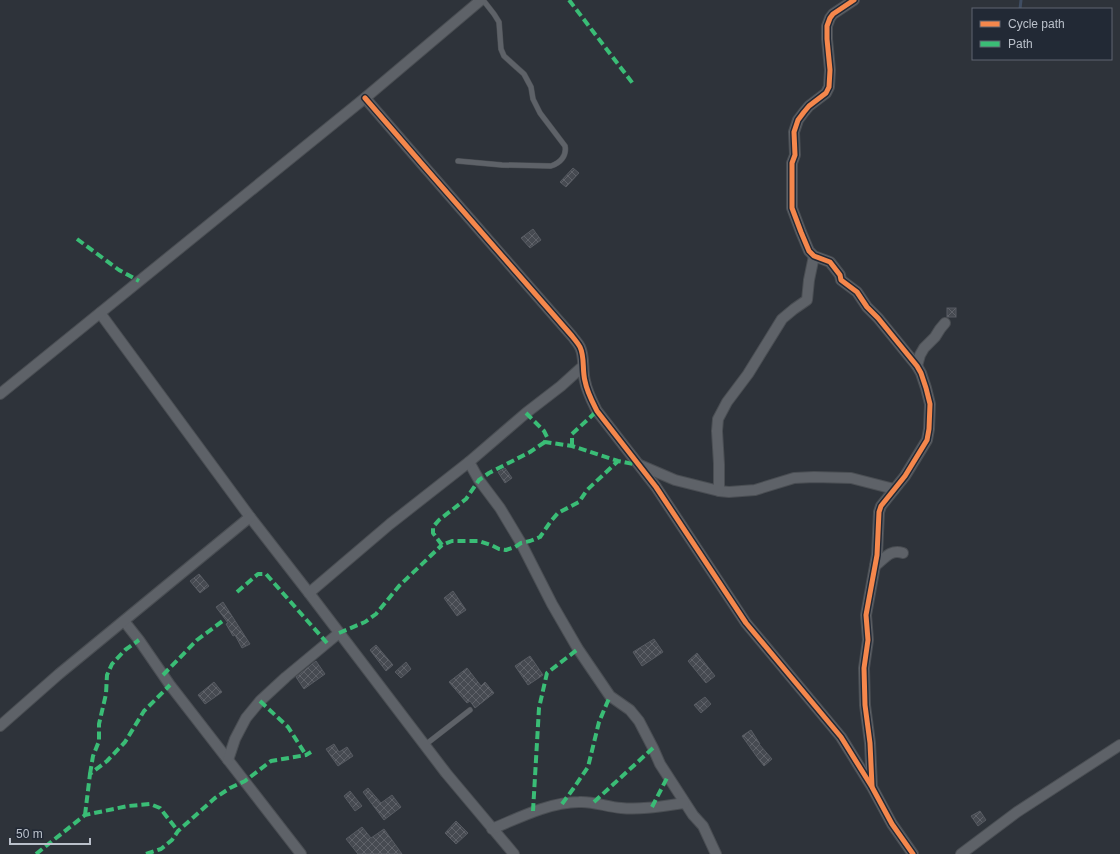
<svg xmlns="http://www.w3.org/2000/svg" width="1120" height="854" viewBox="0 0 1120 854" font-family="Arial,sans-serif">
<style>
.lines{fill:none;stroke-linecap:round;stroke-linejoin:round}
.stream{stroke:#3f4d62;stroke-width:3}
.building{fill:url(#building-cross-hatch);stroke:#575b62}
.service-casing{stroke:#4a4e53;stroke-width:6}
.minor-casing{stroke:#4a4e53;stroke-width:12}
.service{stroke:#5e6268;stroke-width:5}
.minor{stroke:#5e6268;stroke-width:10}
.quiet{stroke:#3abd76;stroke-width:4;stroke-dasharray:8 4;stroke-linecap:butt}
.cycleway-casing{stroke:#222935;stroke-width:8}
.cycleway{stroke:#f5874c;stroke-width:5}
</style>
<defs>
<pattern id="building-cross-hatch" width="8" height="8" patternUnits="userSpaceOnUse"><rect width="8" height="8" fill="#464a51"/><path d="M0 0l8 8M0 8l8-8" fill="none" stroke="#5f6269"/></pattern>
</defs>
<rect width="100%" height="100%" fill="#2e333a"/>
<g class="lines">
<path class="stream" d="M1020,9L1021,0"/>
</g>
<g class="building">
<path d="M573,168L579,173L566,187L560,182Z"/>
<path d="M533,229L541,240L530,248L521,238Z"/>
<rect x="947" y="308" width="9" height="9"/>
<path d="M505,468L512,478L505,483L498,472Z"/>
<path d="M199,574L209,586L200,593L190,581Z"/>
<path d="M453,591L466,610L457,616L444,598Z"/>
<path d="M223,602L250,644L242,648L235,635L233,636L226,624L228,623L216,607Z"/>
<path d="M654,639L663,652L642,666L633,652Z"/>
<path d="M376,645L393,665L386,671L370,650Z"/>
<path d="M697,653L715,676L706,683L688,661Z"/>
<path d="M530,656L543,675L528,685L515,666Z"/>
<path d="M316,661L325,674L304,689L296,677Z"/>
<path d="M406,662L411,669L401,678L395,672Z"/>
<path d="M467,668L481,686L485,682L494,693L475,708L470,701L467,703L449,682Z"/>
<path d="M214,682L222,692L205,704L198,695Z"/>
<path d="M705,697L711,704L701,713L694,705Z"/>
<path d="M751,730L760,744H759L772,759L764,766L757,757L742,736Z"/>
<path d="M334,744L339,752L347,747L353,756L338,766L326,749Z"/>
<path d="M368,788L381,803L392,795L401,807L384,820L363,792Z"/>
<path d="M350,791L362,806L355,811L344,796Z"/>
<path d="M980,811L986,820L978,826L971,816Z"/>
<path d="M456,821L468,833L456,844L445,833Z"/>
<path d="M362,827L371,838L384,829L402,854H358L346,839Z"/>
</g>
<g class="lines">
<defs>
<g id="service">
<path d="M458,161L502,165L551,166C560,163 567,156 565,146L540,113L533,99L531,87L524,74L504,56L501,49L499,22L494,14L483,0"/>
<path d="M425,745L470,710"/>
</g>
<g id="minor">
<path d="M854,0L833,14L830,18L827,26V39L830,70L829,87L826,93L809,106L804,112L798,120L794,132L795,155L792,163V208L801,232L809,251L814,256L830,262L840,275L841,280L857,292L867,307L878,318L917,366L921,373L926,388L930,404L929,429L927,440L905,476L881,506L879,512L877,555L866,615L868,640L864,668L865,705L870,743L872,786"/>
<path d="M365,98L422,164L572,336C575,340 578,343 580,347C585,357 582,370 585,381C587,392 592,401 597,411L656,487L746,623L841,737L872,787L892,824L913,854"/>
<path d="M100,313L250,517L309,593L446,773L514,854"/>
<path d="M917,366L920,355L924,348L935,337L940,329L945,323"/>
<path d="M0,394L365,98L481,0"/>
<path d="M469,462L479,480L500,508L521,543L552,604L578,649L610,696L630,710L639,721L653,748L660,764L693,815L703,826L716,854"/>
<path d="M640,465L675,480L719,491L729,492L755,490L794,478L814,477L851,478L894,489"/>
<path d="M719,491V464L717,431L718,419L727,402L748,374L782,319L794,309L807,300L809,280L814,256"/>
<path d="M875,566C885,558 890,549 903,553"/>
<path d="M309,593L390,524L469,462L526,413L561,386L582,367"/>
<path d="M124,621L139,640L170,685L301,854"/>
<path d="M0,726L59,674L250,517"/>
<path d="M228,760L235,739L246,718L260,701L286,677L339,633"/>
<path d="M492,829C518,818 550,802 579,802C593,801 607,807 621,808C642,810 663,806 684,803"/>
<path d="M961,854L1017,812L1120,745"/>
</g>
</defs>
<use href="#service" class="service-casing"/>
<use href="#minor" class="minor-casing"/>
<use href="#service" class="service"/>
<use href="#minor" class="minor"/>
<g class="quiet">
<path d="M569,0L634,85"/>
<path d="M77,239L119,270L139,281"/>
<path d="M526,413L544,431L547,437L545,442L572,446L618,461L638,465"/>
<path d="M545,442L530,452L489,473L479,480L466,499L439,520L433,527V533L442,545L452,541H479L491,545L499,549L506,550L515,547L521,543L530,541L540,537L551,521L558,513L579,502L587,490L618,461"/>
<path d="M572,446V434L597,411"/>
<path d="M237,592L258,574H266L327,643"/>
<path d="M339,633L365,622L376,614L399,586L442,545"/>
<path d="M163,675L197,640L224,620"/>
<path d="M260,701L288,727L306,755"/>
<path d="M90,774L93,756L99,741V724L106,694L107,675L112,664L125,650L139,640"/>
<path d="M594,802L653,748"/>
<path d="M562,804L573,789L588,767L599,722L610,696"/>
<path d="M652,807L668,776"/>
<path d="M533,811L539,708L547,673L578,649"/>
<path d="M85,815L90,774L107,761L125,742L144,711L170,685"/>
<path d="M36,854L85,815L128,806L150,804L160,808L178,831"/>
<path d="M146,854L161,849L172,840L178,831L215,798L230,788L245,781L271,761L306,755L311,752"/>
</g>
<defs>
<g id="cycleway">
<path d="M854,0L833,14L830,18L827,26V39L830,70L829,87L826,93L809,106L804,112L798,120L794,132L795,155L792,163V208L801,232L809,251L814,256L830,262L840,275L841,280L857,292L867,307L878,318L917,366L921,373L926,388L930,404L929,429L927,440L905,476L881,506L879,512L877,555L866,615L868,640L864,668L865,705L870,743L872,786"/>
<path d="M365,98L422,164L572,336C575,340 578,343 580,347C585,357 582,370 585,381C587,392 592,401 597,411L656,487L746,623L841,737L872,787L892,824L913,854"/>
</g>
</defs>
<use href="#cycleway" class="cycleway-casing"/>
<use href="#cycleway" class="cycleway"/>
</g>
<rect x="972" y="8" width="140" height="52" fill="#222935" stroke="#5f6571"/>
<rect x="980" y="21" width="20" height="6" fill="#f5874c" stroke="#5f6571"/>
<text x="1008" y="28" font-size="12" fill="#bac0ca">Cycle path</text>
<rect x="980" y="41" width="20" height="6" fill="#3abd76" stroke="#5f6571"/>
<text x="1008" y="48" font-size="12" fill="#bac0ca">Path</text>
<path d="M10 838v6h80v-6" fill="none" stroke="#bac0ca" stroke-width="2"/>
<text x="16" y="838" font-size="12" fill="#bac0ca" stroke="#222935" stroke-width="3" paint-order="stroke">50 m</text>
</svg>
